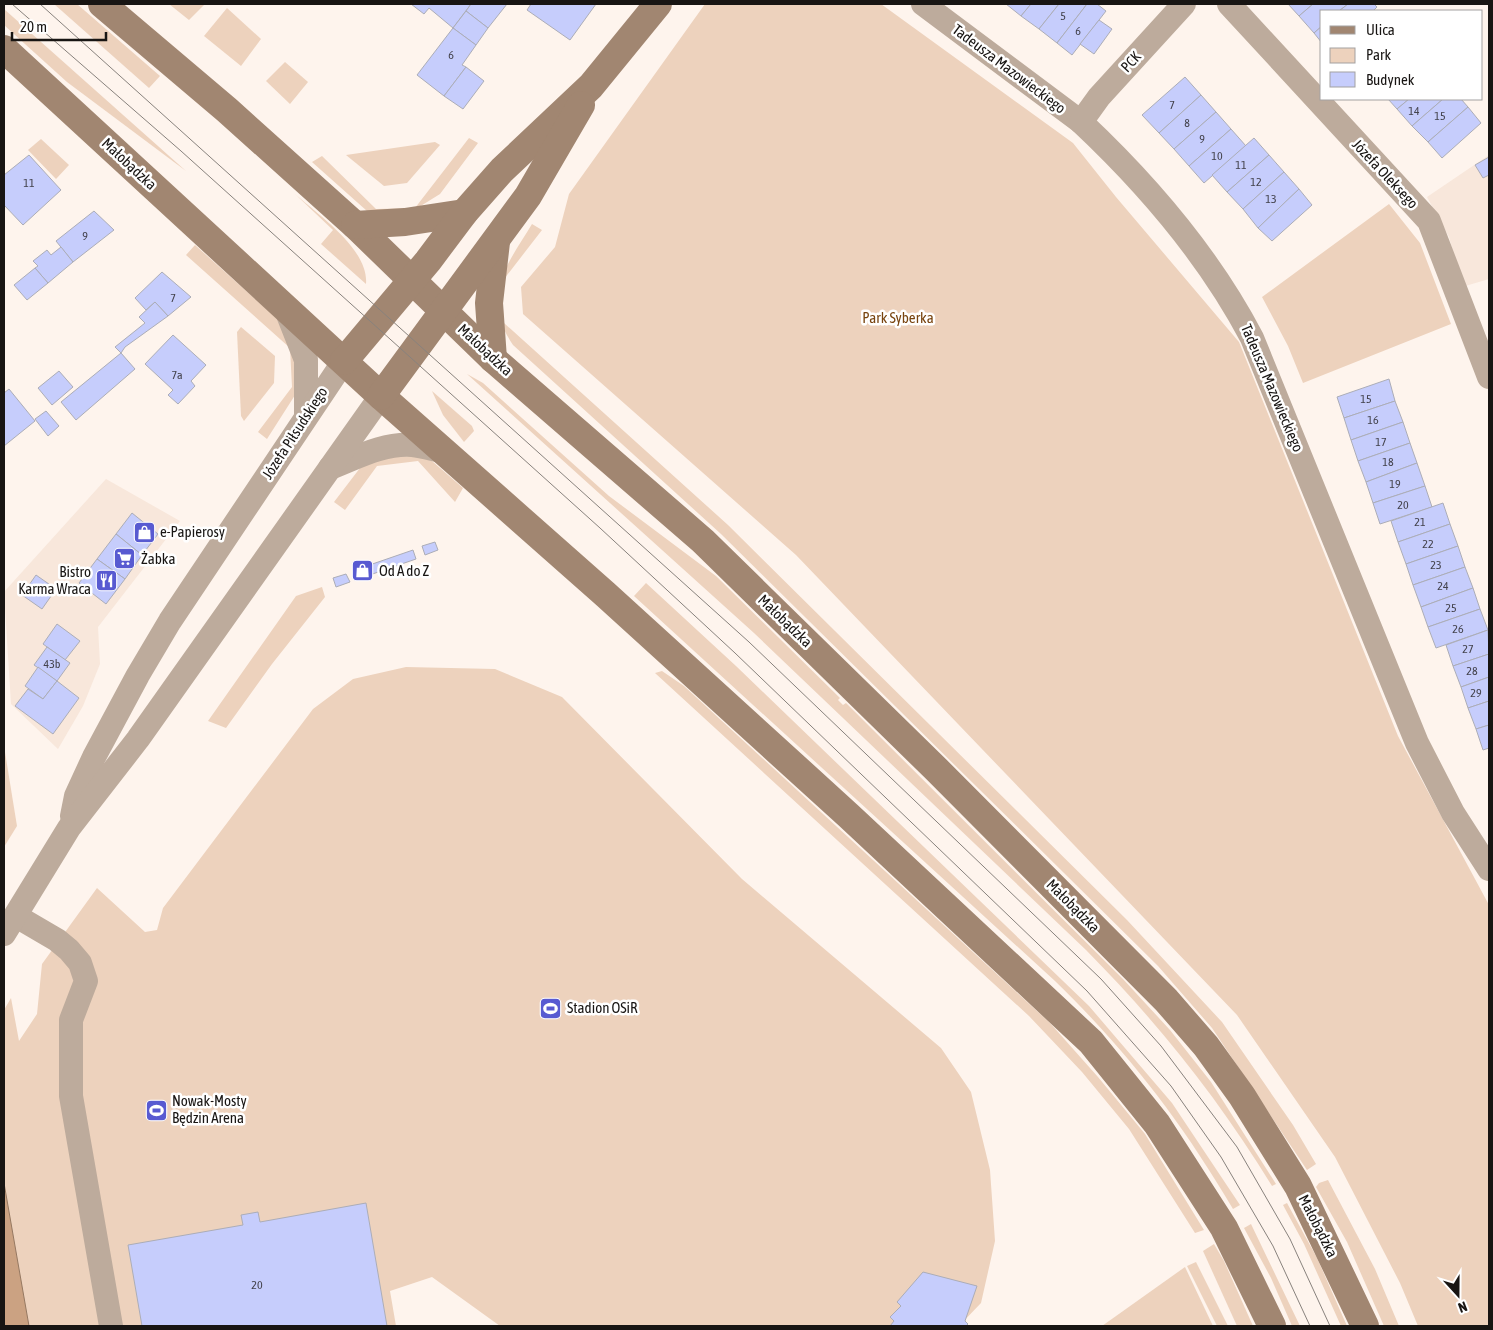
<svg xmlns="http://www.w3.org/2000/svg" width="1493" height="1330" viewBox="0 0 1493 1330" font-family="'Asap Condensed',sans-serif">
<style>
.built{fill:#f8e7db}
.green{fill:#edd2bd}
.water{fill:#cba282;stroke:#957861}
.building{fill:#c6cdfc;stroke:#acadb7}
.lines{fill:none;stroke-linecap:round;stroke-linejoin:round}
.street{stroke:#bdab9c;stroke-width:24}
.secondary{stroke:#a18671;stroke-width:28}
.tram{stroke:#88827d;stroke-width:1}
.labels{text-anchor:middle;stroke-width:5;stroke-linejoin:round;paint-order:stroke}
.number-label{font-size:12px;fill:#44434d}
.street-label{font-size:15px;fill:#181513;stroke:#fff}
.park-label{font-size:15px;fill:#78440f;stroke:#fff}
.poi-label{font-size:15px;fill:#181513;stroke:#fff;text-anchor:start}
</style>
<rect width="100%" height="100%" fill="#fef4ed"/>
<g class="built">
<path d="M1489,155V279L1462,287L1449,237L1427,197Z"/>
<path d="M106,479L180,521L98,627L100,664L83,706L58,749L11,704L4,592Z"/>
</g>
<g class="green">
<path d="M54,4H77L160,76L149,88Z"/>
<path d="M169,4H205L189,20Z"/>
<path d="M705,4H881L1073,143L1116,197L1239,342L1398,736L1489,905V1326H1418L1400,1283L1335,1157L1237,1015L796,555L523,314L521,287L555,247L569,194Z"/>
<path d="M227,8L261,39L241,66L204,36Z"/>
<path d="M4,9L186,171L67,82L4,25Z"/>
<path d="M285,62L308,82L290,104L266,81Z"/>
<path d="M469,138L478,143L440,194L411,212L367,211L312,162L322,156L376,209L415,208Z"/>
<path d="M41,139L69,165L56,179L28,150Z"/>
<path d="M435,142L440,145L407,183L384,186L346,155Z"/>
<path d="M294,193C317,214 369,249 366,284L321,244L333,230Z"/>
<path d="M1389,204L1420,243L1451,324L1303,383L1288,346L1262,297Z"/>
<path d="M532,224L542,230L501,283L504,323L728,525L1127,920L1222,1022L1293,1125L1316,1164L1307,1170L1212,1028L1158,966L721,534L513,345C480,296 506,267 532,224Z"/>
<path d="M195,245L273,315L289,331L296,349L297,392L267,439L258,432L292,387L290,348L186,255Z"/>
<path d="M241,327L275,356L274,383L244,421L241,416L237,332Z"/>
<path d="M467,374L483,383L609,496L716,576L840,698L838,700L843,705L846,703L1123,979L1170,1030L1211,1082L1276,1184L1272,1186C1218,1098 1159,1024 1086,950L754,633Z"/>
<path d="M432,391L472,426L474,431L464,442L443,415Z"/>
<path d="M416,456L432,461L463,488L455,502L418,461L377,466L345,510L334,502L360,468L384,457Z"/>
<path d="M646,583L736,666L1089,1006L1172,1103L1240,1205L1233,1209C1181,1121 1129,1053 1055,981L634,596Z"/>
<path d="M322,587L325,597L272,664L226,728L208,721L296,596Z"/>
<path d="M406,667L495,669L562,697L742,879L941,1048L971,1092L990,1170L995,1241L981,1303L959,1326H500L432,1277L390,1291L396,1326H4V1010L11,998L19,1041L37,1014L42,964L97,888L145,932L157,930L163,908L313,709L353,679Z"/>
<path d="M662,671L684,686L1050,1023L1098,1077L1145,1134L1204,1230L1195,1233L1129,1129L1082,1072L1029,1016L655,673Z"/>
<path d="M4,746L17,826L4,847Z"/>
<path d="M1328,1180L1375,1269L1399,1326H1384L1347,1242L1316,1187L1319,1183Z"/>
<path d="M1287,1203L1317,1258L1347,1326H1341L1304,1244L1283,1205Z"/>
<path d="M1251,1224L1300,1326H1292L1271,1278L1244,1228Z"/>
<path d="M1214,1244L1224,1261L1253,1326H1237L1203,1251Z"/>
<path d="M1196,1262L1228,1326H1217L1187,1266Z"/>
<path d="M1185,1267L1213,1326H1102Z"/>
</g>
<path class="water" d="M4,1183L29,1326H4Z"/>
<g class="building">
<path d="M411,4H471L453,28L429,8L424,14Z"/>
<path d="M471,4H507L488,28L466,11Z"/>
<path d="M531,4H596L570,40L527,10Z"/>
<path d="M1006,4H1031L1021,16Z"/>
<path d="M1031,4H1059L1039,29L1021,16Z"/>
<path d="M1059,4H1087L1057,43L1039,29Z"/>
<path d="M1087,4H1097L1106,11L1072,55L1057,43Z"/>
<path d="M1288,4H1313L1299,16Z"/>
<path d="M1313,4H1348L1339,11H1322V26L1314,33L1299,16Z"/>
<path d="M1348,4H1374L1377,7L1373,11H1339Z"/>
<path d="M466,11L488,28L476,45L453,28Z"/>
<path d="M1099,20L1112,29L1094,54L1080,44Z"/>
<path d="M1322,26V43L1314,33Z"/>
<path d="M453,28L476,45L462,65L466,67L444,96L417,75Z"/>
<path d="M466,67L484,81L463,109L444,96Z"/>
<path d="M1185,77L1201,95L1159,133L1142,115Z"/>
<path d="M1201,95L1216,112L1174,149L1159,133Z"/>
<path d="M1388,99H1409L1397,109Z"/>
<path d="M1409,99H1443L1412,126L1397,109Z"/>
<path d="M1443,99H1461L1468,107L1428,142L1412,126Z"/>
<path d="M1468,107L1481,123L1442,158L1428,142Z"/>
<path d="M1216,112L1231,129L1189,166L1174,149Z"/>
<path d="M1231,129L1246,146L1204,183L1189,166Z"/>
<path d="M1254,138L1269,155L1227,192L1212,175Z"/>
<path d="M29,155L61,190L23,225L4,205V175Z"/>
<path d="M1269,155L1284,172L1243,209L1227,192Z"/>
<path d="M1489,157V175L1483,178L1475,165Z"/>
<path d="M1284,172L1299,189L1258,228L1243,209Z"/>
<path d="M1299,189L1312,205L1272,241L1258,228Z"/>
<path d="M94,211L114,230L73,262L56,241Z"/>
<path d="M61,247L73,262L48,283L35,268L38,266L33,261L47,250L51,255Z"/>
<path d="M35,268L48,283L27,300L14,285Z"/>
<path d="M162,272L191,297L168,316L155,302L146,310L135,298Z"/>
<path d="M155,302L168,316L125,347L121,353L115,347L145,323L139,317Z"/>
<path d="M173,335L206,365L191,381L195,386L178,404L168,395L173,390L145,364Z"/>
<path d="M121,353L135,369L76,420L61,402Z"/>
<path d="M59,371L73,387L52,405L38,388Z"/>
<path d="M1389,379L1395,401L1344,418L1337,397Z"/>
<path d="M9,389L35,421L4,446V393Z"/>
<path d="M1395,401L1403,422L1351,440L1344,418Z"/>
<path d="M46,411L59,426L48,436L35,419Z"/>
<path d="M1403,422L1410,443L1358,461L1351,440Z"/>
<path d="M1410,443L1417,463L1366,482L1358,461Z"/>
<path d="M1417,463L1425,486L1373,503L1366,482Z"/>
<path d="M1425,486L1432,507L1380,524L1373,503Z"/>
<path d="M1443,503L1450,524L1398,542L1391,521Z"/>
<path d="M132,513L158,534L142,555L116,534Z"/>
<path d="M1450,524L1458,546L1406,564L1398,542Z"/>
<path d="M116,534L142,555L125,579L97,559Z"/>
<path d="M435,542L438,550L425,555L422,546Z"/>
<path d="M1458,546L1465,567L1413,585L1406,564Z"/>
<path d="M413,550L416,559L358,579L355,570Z"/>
<path d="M97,559L125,579L106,604L79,583Z"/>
<path d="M1465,567L1473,588L1421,607L1413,585Z"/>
<path d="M346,574L350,582L336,587L333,578Z"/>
<path d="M36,575L56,589L42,609L22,595Z"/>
<path d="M1473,588L1480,609L1428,627L1421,607Z"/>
<path d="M1480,609L1488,630L1436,648L1428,627Z"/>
<path d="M57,624L80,641L65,660L43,644Z"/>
<path d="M1488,630L1489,654L1453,666L1446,645Z"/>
<path d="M47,647L70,663L57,681L34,665Z"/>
<path d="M1489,654V677L1461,687L1453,666Z"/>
<path d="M38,667L57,681L43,699L25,686Z"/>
<path d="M1489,677V701L1468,708L1461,687Z"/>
<path d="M57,681L79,698L53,734L15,706L28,689L43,699Z"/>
<path d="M1489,701V725L1476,729L1468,708Z"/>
<path d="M1489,725V748L1483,750L1476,729Z"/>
<path d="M366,1203L387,1326H142L128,1245L243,1225L241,1215L258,1212L260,1222Z"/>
<path d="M923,1272L977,1286L965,1321L968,1324L966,1326H890L894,1321L890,1317L901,1306L897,1302Z"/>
</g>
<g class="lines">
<g class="street">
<path d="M923,4L1081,122C1148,185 1209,256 1252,338L1417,743L1453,813L1489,869"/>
<path d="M1229,4L1429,221L1489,377"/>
<path d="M1081,122L1099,97L1184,4"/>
<path d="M285,307L306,360V415"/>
<path d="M330,468C356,458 383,443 412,445C423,446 435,450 446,452"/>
<path d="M72,816L76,796L94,757L138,675L170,621L344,361"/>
<path d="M16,916L57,940L69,950L80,963L86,981L71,1020V1096L111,1326"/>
<path d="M4,934L69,828L138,739L381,396"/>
</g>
<g class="secondary">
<path d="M102,4L227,110L355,225L493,359L703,541L936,769L1166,1000L1206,1046L1242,1096L1298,1186L1365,1326"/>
<path d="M4,49L381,396L605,594L849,816L1091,1042L1157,1124L1224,1228L1272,1326"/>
<path d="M355,225L405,222L464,213"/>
<path d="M493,359L489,303L496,242"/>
<path d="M344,361L428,261L464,213L502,170L591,86L658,4"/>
<path d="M381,396L528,196L581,105"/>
</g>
<g class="tram">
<path d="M12,4L181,151L600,528L735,653L1087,991L1171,1086L1221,1157L1273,1246L1310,1326"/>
<path d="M40,4L749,642L1101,979L1161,1046L1237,1147L1290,1239L1330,1326"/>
</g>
</g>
<defs>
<symbol id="shop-square" viewBox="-11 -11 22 22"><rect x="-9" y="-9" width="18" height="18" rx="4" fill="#585ad1" stroke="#fff"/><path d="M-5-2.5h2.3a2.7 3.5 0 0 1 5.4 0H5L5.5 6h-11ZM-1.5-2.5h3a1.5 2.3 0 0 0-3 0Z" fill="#fff"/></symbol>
<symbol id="supermarket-square" viewBox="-11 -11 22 22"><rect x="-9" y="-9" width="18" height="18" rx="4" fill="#585ad1" stroke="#fff"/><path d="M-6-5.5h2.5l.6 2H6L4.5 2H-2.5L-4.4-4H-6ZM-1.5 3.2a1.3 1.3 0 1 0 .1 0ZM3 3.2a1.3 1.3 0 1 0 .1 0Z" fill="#fff"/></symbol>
<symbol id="restaurant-square" viewBox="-11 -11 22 22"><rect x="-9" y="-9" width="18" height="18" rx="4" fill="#585ad1" stroke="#fff"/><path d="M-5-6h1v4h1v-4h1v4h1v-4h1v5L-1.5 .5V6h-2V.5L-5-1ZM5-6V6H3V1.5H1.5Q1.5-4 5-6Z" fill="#fff"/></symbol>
<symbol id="stadium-square" viewBox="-11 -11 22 22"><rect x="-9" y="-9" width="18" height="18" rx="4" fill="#585ad1" stroke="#fff"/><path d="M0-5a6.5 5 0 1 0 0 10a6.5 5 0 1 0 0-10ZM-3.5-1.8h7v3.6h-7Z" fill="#fff"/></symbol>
</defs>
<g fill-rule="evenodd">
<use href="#shop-square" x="132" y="520" width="25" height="25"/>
<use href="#supermarket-square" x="112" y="546" width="25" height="25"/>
<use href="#shop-square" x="350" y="558" width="25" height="25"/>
<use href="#restaurant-square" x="94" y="568" width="25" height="25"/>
<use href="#stadium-square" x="538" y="996" width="25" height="25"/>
<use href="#stadium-square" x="144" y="1098" width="25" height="25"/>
</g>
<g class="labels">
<g class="number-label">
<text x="1063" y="20">5</text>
<text x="1078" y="35">6</text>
<text x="451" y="59">6</text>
<text x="1172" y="109">7</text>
<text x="1414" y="115">14</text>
<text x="1440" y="120">15</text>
<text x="1187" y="127">8</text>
<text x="1202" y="143">9</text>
<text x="1217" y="160">10</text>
<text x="1241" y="169">11</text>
<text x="1256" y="186">12</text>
<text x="29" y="187">11</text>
<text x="1271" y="203">13</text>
<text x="85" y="240">9</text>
<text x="173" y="302">7</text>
<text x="177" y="379">7a</text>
<text x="1366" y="403">15</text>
<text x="1373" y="424">16</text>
<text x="1381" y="446">17</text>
<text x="1388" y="466">18</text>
<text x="1395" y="488">19</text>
<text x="1403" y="509">20</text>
<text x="1420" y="526">21</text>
<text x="1428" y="548">22</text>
<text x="1436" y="569">23</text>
<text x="1443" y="590">24</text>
<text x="1451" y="612">25</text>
<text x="1458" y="633">26</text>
<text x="1468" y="653">27</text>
<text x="52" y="668">43b</text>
<text x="1472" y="675">28</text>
<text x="1476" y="697">29</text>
<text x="257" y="1289">20</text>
</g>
<g class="street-label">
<text transform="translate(1131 62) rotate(-48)" y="5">PCK</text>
<text transform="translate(1009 69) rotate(37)" y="5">Tadeusza Mazowieckiego</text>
<text transform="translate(129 164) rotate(43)" y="5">Małobądzka</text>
<text transform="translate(1385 174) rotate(47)" y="5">Józefa Oleksego</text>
<text transform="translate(485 350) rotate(43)" y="5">Małobądzka</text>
<text transform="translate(1272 388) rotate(67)" y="5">Tadeusza Mazowieckiego</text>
<text transform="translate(295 433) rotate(-57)" y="5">Józefa Piłsudskiego</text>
<text transform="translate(785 621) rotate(44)" y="5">Małobądzka</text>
<text transform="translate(1073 906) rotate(45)" y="5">Małobądzka</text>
<text transform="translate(1318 1226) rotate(63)" y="5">Małobądzka</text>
</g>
<g class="park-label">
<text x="898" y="323">Park Syberka</text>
</g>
<g class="poi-label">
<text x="160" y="537">e-Papierosy</text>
<text x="141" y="564">Żabka</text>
<text x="379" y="576">Od A do Z</text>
<text x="91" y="577" text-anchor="end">Bistro<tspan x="91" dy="17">Karma Wraca</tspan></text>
<text x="567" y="1013">Stadion OSiR</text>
<text x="172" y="1106">Nowak-Mosty<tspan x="172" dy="17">Będzin Arena</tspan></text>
</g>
</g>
<rect width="1493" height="1330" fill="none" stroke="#181513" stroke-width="10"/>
<rect x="1320" y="10" width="162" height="90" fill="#ffffff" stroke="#a3a1a1"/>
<rect x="1330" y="26" width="25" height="8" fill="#a18671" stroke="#a3a1a1"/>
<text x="1366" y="35" font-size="15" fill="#181513">Ulica</text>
<rect x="1330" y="48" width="25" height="15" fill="#edd2bd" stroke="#a3a1a1"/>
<text x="1366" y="60" font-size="15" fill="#181513">Park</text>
<rect x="1330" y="72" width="25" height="15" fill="#c6cdfc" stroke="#a3a1a1"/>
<text x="1366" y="85" font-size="15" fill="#181513">Budynek</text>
<g transform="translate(1458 1295) rotate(159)" stroke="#ffffff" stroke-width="4" paint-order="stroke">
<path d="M0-4L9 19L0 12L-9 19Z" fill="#181513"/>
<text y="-8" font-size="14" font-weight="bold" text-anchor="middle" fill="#181513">N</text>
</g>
<path d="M12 32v8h94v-8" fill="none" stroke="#181513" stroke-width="2.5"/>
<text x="20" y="32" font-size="15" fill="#181513" stroke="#ffffff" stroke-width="4" paint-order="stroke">20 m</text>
</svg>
